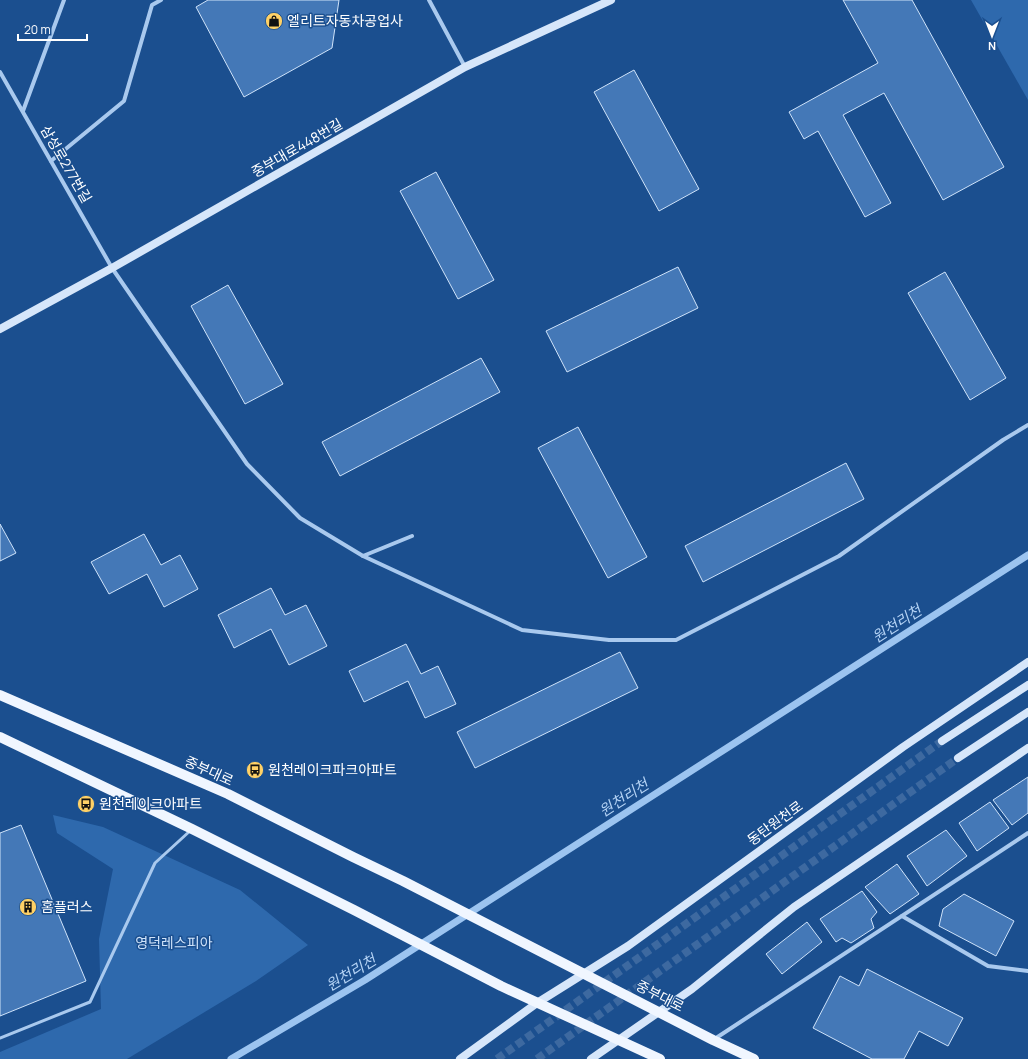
<svg xmlns="http://www.w3.org/2000/svg" width="1028" height="1059" viewBox="0 0 1028 1059" font-family="Manrope,'Noto Sans KR',sans-serif">
<style>
.green{fill:#2e69ad}
.lines{fill:none;stroke-linecap:round;stroke-linejoin:round}
.stream{stroke:#9cc4f0;stroke-width:7}
.building{fill:#4478b7;stroke:#cfe3fa}
.secondary-tunnel{stroke:#3d69a0;stroke-width:8;stroke-dasharray:8 4;stroke-linecap:butt}
.lane{stroke:#a9c9ee;stroke-width:3}
.street{stroke:#a9c9ee;stroke-width:4}
.secondary{stroke:#d6e6fa;stroke-width:8}
.primary{stroke:#f0f6ff;stroke-width:10}
.labels{text-anchor:middle;stroke-width:3;stroke-linejoin:round;paint-order:stroke}
.poi-label{font-size:14px;fill:#fff;stroke:#1b4f8f;text-anchor:start}
.street-label{font-size:14px;fill:#fff;stroke:#1b4f8f}
.park-label{font-size:14px;fill:#cfe3fa;stroke:#1b4f8f}
.water-label{font-size:15px;font-style:italic;fill:#b5d3f5;stroke:#1b4f8f}
</style>
<rect width="100%" height="100%" fill="#1b4f8f"/>
<g class="green">
<path d="M971,0H1028V100Z"/>
<path d="M53,815L103,827L240,890L308,945L256,981L127,1059H0V1052L101,1009L99,939L113,869L57,833Z"/>
</g>
<g class="lines">
<path class="stream" d="M231,1059L365,980L1028,555"/>
</g>
<g class="building">
<path d="M208,0H339L332,48L244,97L196,7Z"/>
<path d="M843,0H912L1004,167L943,200L884,93L843,115L891,203L865,217L818,131L804,139L789,112L878,63Z"/>
<path d="M634,70L699,189L659,211L594,92Z"/>
<path d="M436,172L494,280L458,299L400,191Z"/>
<path d="M678,267L698,308L567,372L546,331Z"/>
<path d="M945,272L1006,378L970,400L908,293Z"/>
<path d="M228,285L283,384L245,404L191,306Z"/>
<path d="M481,358L500,392L340,476L322,442Z"/>
<path d="M578,427L647,557L608,578L538,448Z"/>
<path d="M846,463L864,499L703,582L685,546Z"/>
<path d="M0,524L16,553L0,561Z"/>
<path d="M144,534L161,565L180,555L198,589L164,607L147,574L109,594L91,562Z"/>
<path d="M271,588L285,615L306,605L327,646L289,665L271,629L234,648L218,615Z"/>
<path d="M406,644L421,674L438,666L456,704L425,718L408,681L364,702L349,671Z"/>
<path d="M620,652L638,688L475,768L457,732Z"/>
<path d="M1028,777V813L1012,825L993,800Z"/>
<path d="M990,802L1009,828L977,851L959,823Z"/>
<path d="M21,825L86,981L0,1016V833Z"/>
<path d="M946,830L967,856L927,886L907,856Z"/>
<path d="M897,864L919,894L890,914L865,887Z"/>
<path d="M862,891L877,912L871,919L874,928L851,943L842,938L836,942L820,919Z"/>
<path d="M964,894L1014,921L996,956L939,926L943,909Z"/>
<path d="M807,922L822,942L782,974L766,954Z"/>
<path d="M867,969L963,1018L948,1046L919,1031L904,1059H872L813,1028L840,976L859,986Z"/>
</g>
<g class="lines">
<g class="secondary-tunnel">
<path d="M497,1059L942,741"/>
<path d="M537,1059L958,758"/>
</g>
<path class="lane" d="M0,1038L90,1002L155,863L191,830"/>
<g class="street">
<path d="M429,0L465,67"/>
<path d="M0,72L112,268L247,464L300,518L363,556L412,536"/>
<path d="M23,111L64,0"/>
<path d="M51,161L124,101L152,5L161,0"/>
<path d="M363,556L522,630L609,640H676L839,556L1003,440L1028,425"/>
<path d="M902,916L988,966L1028,971"/>
<path d="M713,1040L1028,833"/>
</g>
<g class="secondary">
<path d="M0,329L112,268L465,67L611,0"/>
<path d="M942,741L1028,685"/>
<path d="M958,758L1028,712"/>
<path d="M460,1059L537,1003L628,946L903,747L1028,662"/>
<path d="M591,1059L692,989L794,907L1028,748"/>
</g>
<g class="primary">
<path d="M0,695L228,794L353,857L403,881L713,1040L754,1059"/>
<path d="M0,737L192,829L354,910L501,986L660,1059"/>
</g>
</g>
<defs>
<symbol id="shop-disc" viewBox="-11 -11 22 22"><circle r="9.5" fill="#ffd166" stroke="#1b4f8f"/><path d="M-5-2.5h2.3a2.7 3.5 0 0 1 5.4 0H5L5.5 6h-11ZM-1.5-2.5h3a1.5 2.3 0 0 0-3 0Z" fill="#111"/></symbol>
<symbol id="bus-disc" viewBox="-11 -11 22 22"><circle r="9.5" fill="#ffd166" stroke="#1b4f8f"/><path d="M-5-6H5V4H4V6H2V4H-2V6H-4V4H-5ZM-3.5-4V0h7V-4ZM-3.5 1.2v1.5H-2V1.2ZM2 1.2v1.5H3.5V1.2Z" fill="#111"/></symbol>
<symbol id="building-disc" viewBox="-11 -11 22 22"><circle r="9.5" fill="#ffd166" stroke="#1b4f8f"/><path d="M-4-6H4V6H1V3H-1V6H-4ZM-2.5-4.3h1.7v1.8h-1.7ZM.8-4.3h1.7v1.8H.8ZM-2.5-1h1.7V.8h-1.7ZM.8-1h1.7V.8H.8Z" fill="#111"/></symbol>
</defs>
<g fill-rule="evenodd">
<use href="#shop-disc" x="264" y="11" width="20" height="20"/>
<use href="#bus-disc" x="245" y="760" width="20" height="20"/>
<use href="#bus-disc" x="76" y="794" width="20" height="20"/>
<use href="#building-disc" x="18" y="897" width="20" height="20"/>
</g>
<g class="labels">
<g class="poi-label">
<text x="287" y="26">엘리트자동차공업사</text>
<text x="268" y="775">원천레이크파크아파트</text>
<text x="99" y="809">원천레이크아파트</text>
<text x="41" y="912">홈플러스</text>
</g>
<g class="street-label">
<text transform="translate(297 148) rotate(-30)" y="5">중부대로448번길</text>
<text transform="translate(66 164) rotate(60)" y="5">삼성로277번길</text>
<text transform="translate(209 771) rotate(24)" y="5">중부대로</text>
<text transform="translate(775 823) rotate(-36)" y="5">동탄원천로</text>
<text transform="translate(660 996) rotate(27)" y="5">중부대로</text>
</g>
<g class="park-label">
<text x="174" y="948">영덕레스피아</text>
</g>
<g class="water-label">
<text transform="translate(897 624) rotate(-33)" y="5">원천리천</text>
<text transform="translate(624 798) rotate(-33)" y="5">원천리천</text>
<text transform="translate(351 973) rotate(-31)" y="5">원천리천</text>
</g>
</g>
<g transform="translate(992 36) rotate(180)" stroke="#1b4f8f" stroke-width="3" paint-order="stroke">
<path d="M0-3L7 15L0 10L-7 15Z" fill="#ffffff"/>
<text y="-6" font-size="11" font-weight="bold" text-anchor="middle" fill="#ffffff">N</text>
</g>
<path d="M18 34v6h69v-6" fill="none" stroke="#ffffff" stroke-width="2"/>
<text x="24" y="34" font-size="12" fill="#ffffff" stroke="#1b4f8f" stroke-width="3" paint-order="stroke">20 m</text>
</svg>
